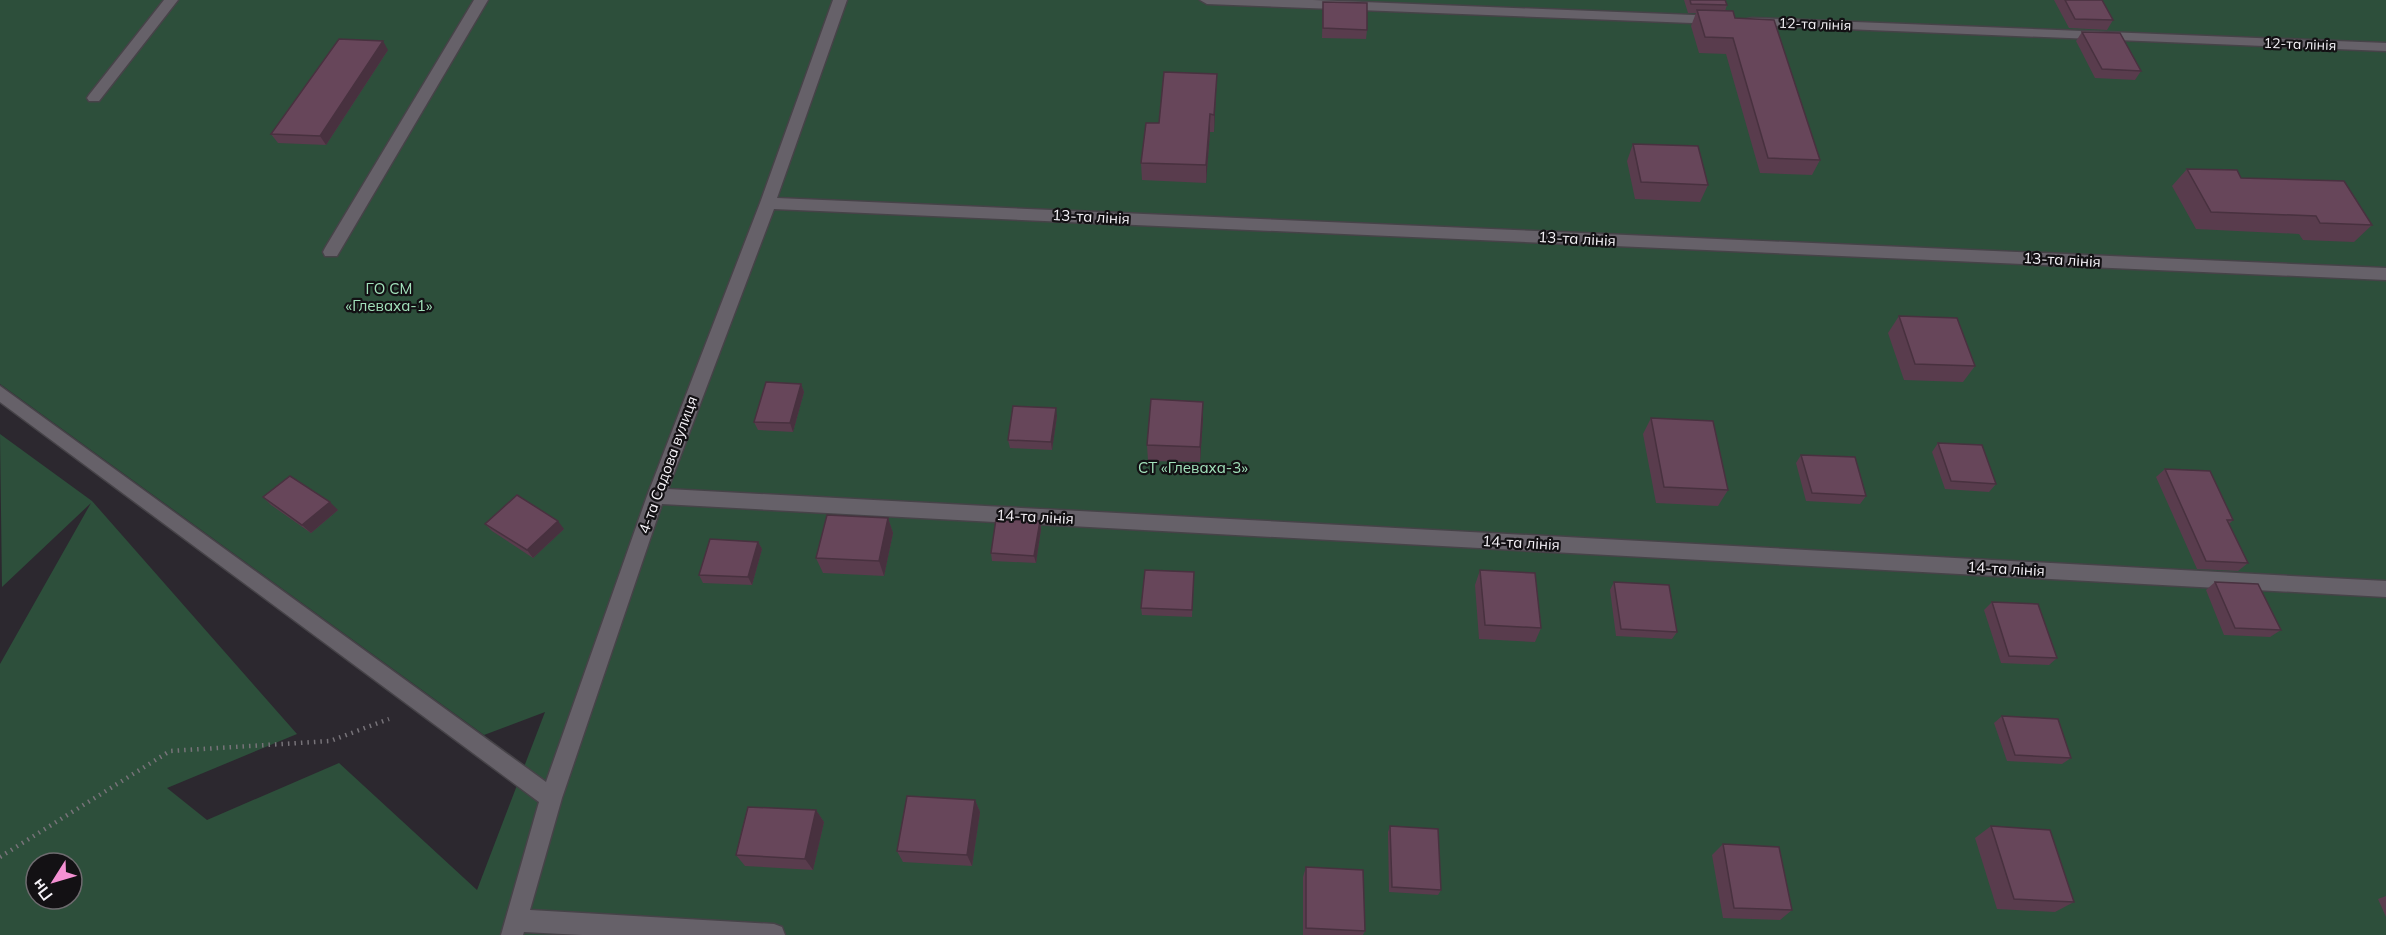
<svg xmlns="http://www.w3.org/2000/svg" width="2386" height="935" viewBox="0 0 2386 935" font-family="Mulish,sans-serif">
<style>
.green{fill:#2d4f3b;fill-rule:evenodd}
.lines{fill:none;stroke-linecap:round;stroke-linejoin:round}
.minor-casing{stroke:#464348;stroke-width:3}
.path{stroke:#777379;stroke-width:4.5;stroke-dasharray:1.5 5;stroke-linecap:butt}
.minor{fill:#666169;fill-rule:evenodd}
.wall{fill:#593c4d}
.shaded-wall{fill:#48313f}
.building{fill:#67465a;stroke:#48313f;stroke-width:1.5}
.labels{text-anchor:middle;stroke-width:4.5;stroke-linejoin:round;paint-order:stroke}
.far-street-label{font-size:14px;fill:#f6f3f8;stroke:#131114}
.street-label{font-size:15px;fill:#f6f3f8;stroke:#131114}
.park-label{font-size:15px;fill:#a2e2bb;stroke:#131114}
</style>
<rect width="100%" height="100%" fill="#2c282f"/>
<path class="green" d="M0,0H2386V935H0V664L91,503L2,587L0,434L92,501L297,734L167,788L207,820L339,763L477,890L545,712L484,735L0,384ZM36,863H72V899H36Z"/>
<g class="lines">
<defs>
<g id="minor">
<path d="M164,0H178L99,101H89L87,98L89,95Z"/>
<path d="M474,0H488L337,256H325L323,252L325,248Z"/>
<path d="M833,0H847L777,198L2386,268V280L774,209L668,489L2386,581V597L662,504L562,798L530,910L774,924L782,927L785,935H582L524,932L523,935H501L539,802L0,402V386L546,782L647,496L760,203Z"/>
<path d="M1200,0H1313L1718,16L1725,20L1718,24L1207,4Z"/>
<path d="M1752,18L2386,43V51L1747,25V19Z"/>
</g>
</defs>
<use href="#minor" class="minor-casing"/>
<path class="path" d="M0,857L170,751L330,741L389,719"/>
<use href="#minor" class="minor"/>
</g>
<g class="wall">
<path d="M1684,0H1725L1727,5L1725,11L1735,18L1820,160L1812,175L1760,173L1726,54L1699,53L1691,26L1696,13H1688Z"/>
<path d="M2054,0H2102L2113,20L2107,30L2069,28Z"/>
<path d="M1323,2L1367,30L1366,39L1322,38Z"/>
<path d="M2082,32L2141,71L2135,80L2095,78L2076,41Z"/>
<path d="M388,50L326,145L278,143L271,134Z"/>
<path d="M1217,74L1214,132H1210L1206,183L1142,180L1141,163L1159,123Z"/>
<path d="M1633,144L1708,185L1700,202L1635,199L1627,161Z"/>
<path d="M2187,169L2241,178L2372,225L2354,242L2303,240L2299,234L2196,229L2172,186Z"/>
<path d="M1899,316L1975,366L1963,382L1904,380L1888,333Z"/>
<path d="M801,384L804,392L793,432L758,430L754,422Z"/>
<path d="M1057,416L1052,450L1010,448L1008,440Z"/>
<path d="M1203,418L1200,462L1148,461L1147,445Z"/>
<path d="M1651,418L1728,490L1718,506L1656,503L1643,434Z"/>
<path d="M1938,443L1996,484L1989,492L1945,489L1932,452Z"/>
<path d="M1801,455L1866,496L1860,504L1806,501L1796,463Z"/>
<path d="M2165,469L2233,520L2229,524L2248,563L2238,571L2197,569L2156,477Z"/>
<path d="M263,497L338,510L311,533L271,505Z"/>
<path d="M888,518L893,533L884,576L823,573L816,558Z"/>
<path d="M1040,521L1041,529L1036,563L992,561L991,553Z"/>
<path d="M485,524L564,529L533,558L492,531Z"/>
<path d="M758,542L762,549L752,585L703,583L699,575Z"/>
<path d="M1480,570L1541,628L1535,642L1479,639L1475,585Z"/>
<path d="M1194,572L1192,617L1142,615L1141,608Z"/>
<path d="M1614,582L1677,632L1672,639L1616,636L1610,590Z"/>
<path d="M2215,582L2281,630L2270,637L2224,635L2206,590Z"/>
<path d="M1992,602L2057,658L2049,665L2001,663L1984,610Z"/>
<path d="M2002,716L2071,758L2062,764L2007,761L1994,723Z"/>
<path d="M975,800L980,812L972,866L903,862L897,851Z"/>
<path d="M816,810L824,822L813,870L745,866L736,855Z"/>
<path d="M1390,826L1441,890L1438,895L1389,892L1388,832Z"/>
<path d="M1991,826L2074,902L2055,912L1997,909L1975,838Z"/>
<path d="M1723,844L1792,910L1780,920L1723,918L1712,855Z"/>
<path d="M1306,867L1365,931L1363,935H1303V877Z"/>
<path d="M2386,896V917L2378,899Z"/>
</g>
<g class="shaded-wall">
<path d="M383,41L388,50L326,145L320,136Z"/>
<path d="M1217,74L1216,91L1214,132V115Z"/>
<path d="M1210,114V132L1206,183V165Z"/>
<path d="M801,384L804,392L793,432L790,423Z"/>
<path d="M1203,402V418L1200,462V447Z"/>
<path d="M1056,408L1057,416L1052,450L1051,442Z"/>
<path d="M330,502L338,510L311,533L302,525Z"/>
<path d="M888,518L893,533L884,576L879,561Z"/>
<path d="M558,521L564,529L533,558L527,550Z"/>
<path d="M1040,521L1041,529L1036,563L1034,556Z"/>
<path d="M758,542L762,549L752,585L748,577Z"/>
<path d="M975,800L980,812L972,866L967,855Z"/>
<path d="M816,810L824,822L813,870L805,859Z"/>
</g>
<g class="building">
<path d="M1690,0H1725L1727,5L1691,4Z"/>
<path d="M2065,0H2102L2113,20L2075,19Z"/>
<path d="M1323,2L1367,3V30L1323,28Z"/>
<path d="M1697,10L1733,11L1735,18L1774,20L1820,160L1768,158L1733,38L1705,37Z"/>
<path d="M2082,32L2120,33L2141,71L2102,69Z"/>
<path d="M339,39L383,41L320,136L271,134Z"/>
<path d="M1164,72L1217,74L1214,115L1210,114L1206,165L1141,163L1146,123H1159Z"/>
<path d="M1633,144L1698,146L1708,185L1641,182Z"/>
<path d="M2187,169L2237,170L2241,178L2344,181L2372,225L2320,223L2316,216L2211,212Z"/>
<path d="M1899,316L1957,318L1975,366L1915,364Z"/>
<path d="M766,382L801,384L790,423L754,422Z"/>
<path d="M1151,399L1203,402L1200,447L1147,445Z"/>
<path d="M1013,406L1056,408L1051,442L1008,440Z"/>
<path d="M1651,418L1713,421L1728,490L1664,487Z"/>
<path d="M1938,443L1982,445L1996,484L1951,481Z"/>
<path d="M1801,455L1855,457L1866,496L1812,493Z"/>
<path d="M2165,469L2210,471L2233,520H2227L2248,563L2206,561Z"/>
<path d="M290,476L330,502L302,525L263,497Z"/>
<path d="M517,495L558,521L527,550L485,524Z"/>
<path d="M827,515L888,518L879,561L816,558Z"/>
<path d="M996,519L1040,521L1034,556L991,553Z"/>
<path d="M710,539L758,542L748,577L699,575Z"/>
<path d="M1145,570L1194,572L1192,610L1141,608Z"/>
<path d="M1480,570L1535,573L1541,628L1485,625Z"/>
<path d="M1614,582L1669,585L1677,632L1621,629Z"/>
<path d="M2215,582L2258,584L2281,630L2235,628Z"/>
<path d="M1992,602L2038,604L2057,658L2009,656Z"/>
<path d="M2002,716L2058,719L2071,758L2015,755Z"/>
<path d="M907,796L975,800L967,855L897,851Z"/>
<path d="M748,807L816,810L805,859L736,855Z"/>
<path d="M1390,826L1438,829L1441,890L1392,887Z"/>
<path d="M1991,826L2050,830L2074,902L2014,899Z"/>
<path d="M1723,844L1779,847L1792,910L1734,908Z"/>
<path d="M1306,867L1363,870L1365,931L1306,928Z"/>
</g>
<g class="labels">
<g class="far-street-label">
<text transform="translate(1815 24) rotate(2)" y="5">12-та лінія</text>
<text transform="translate(2300 44) rotate(2)" y="5">12-та лінія</text>
</g>
<g class="street-label">
<text transform="translate(1091 217) rotate(3)" y="5">13-та лінія</text>
<text transform="translate(1577 239) rotate(3)" y="5">13-та лінія</text>
<text transform="translate(2062 260) rotate(3)" y="5">13-та лінія</text>
<text transform="translate(668 465) rotate(-70)" y="5">4-та Садова вулиця</text>
<text transform="translate(1035 517) rotate(3)" y="5">14-та лінія</text>
<text transform="translate(1521 543) rotate(3)" y="5">14-та лінія</text>
<text transform="translate(2006 569) rotate(3)" y="5">14-та лінія</text>
</g>
<g class="park-label">
<text x="389" y="294">ГО СМ<tspan x="389" dy="17">«Глеваха-1»</tspan></text>
<text x="1193" y="473">СТ «Глеваха-3»</text>
</g>
</g>
<g transform="translate(54 881) rotate(233)"><circle r="28" fill="#131114" stroke="#6e6b6f" stroke-width="1.5"/>
<path d="M0-4.5L10 22L0 15L-10 22Z" fill="#f491d3"/>
<text y="-9" font-size="16" font-weight="bold" text-anchor="middle" fill="#f6f3f8">Пн</text>
</g>
</svg>
